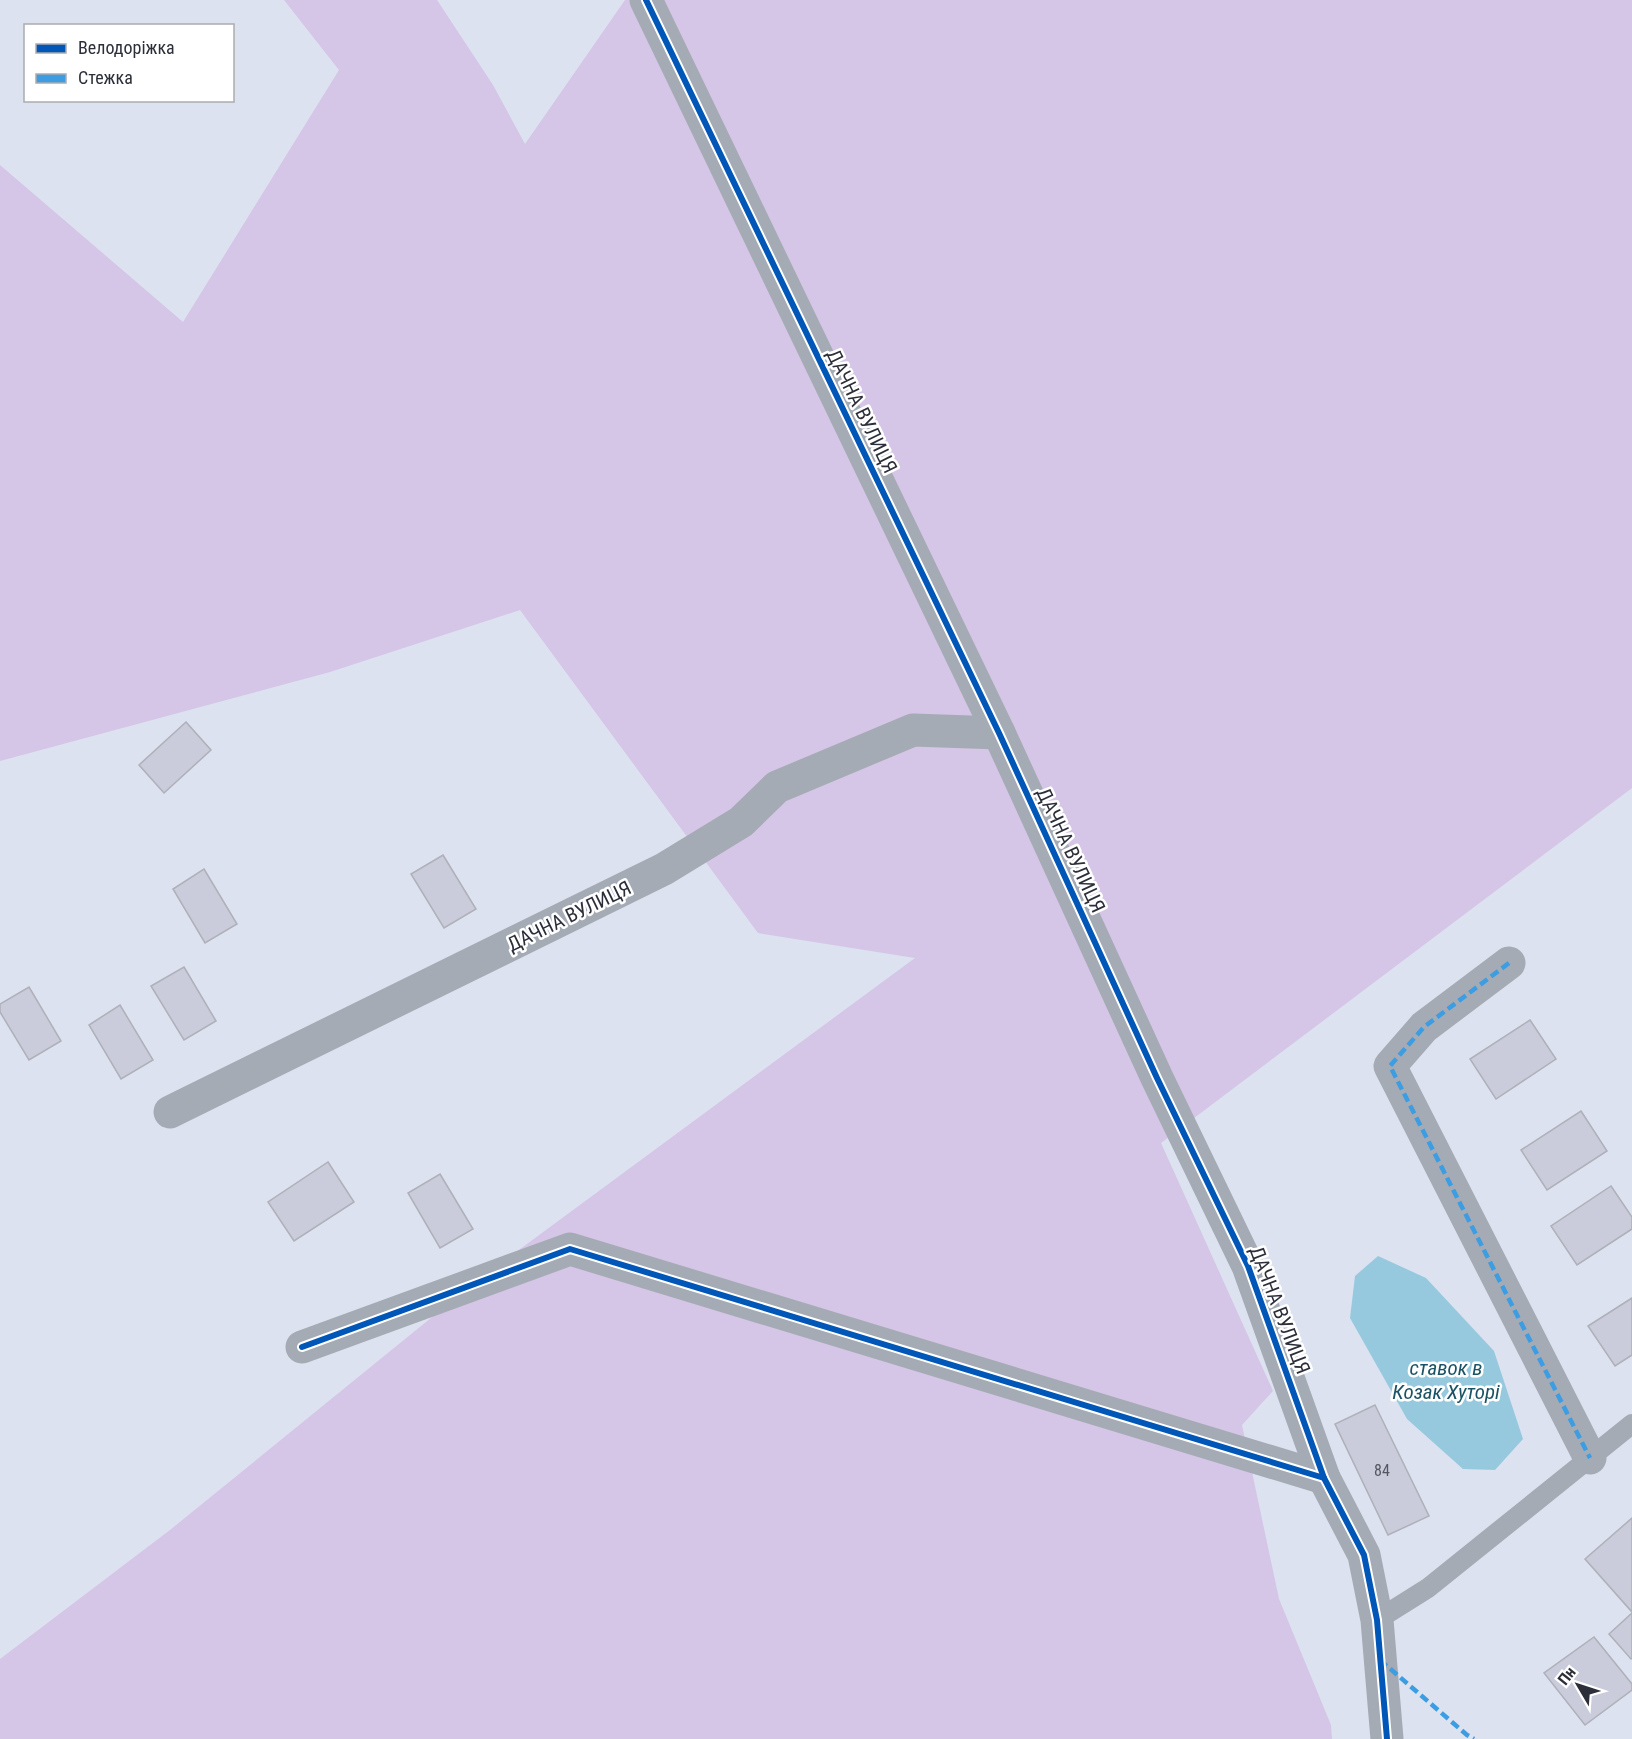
<svg xmlns="http://www.w3.org/2000/svg" width="1632" height="1739" viewBox="0 0 1632 1739" font-family="'Roboto Condensed',sans-serif">
<style>
.green{fill:#d5c5e6}
.water{fill:#97c9de}
.building{fill:#cacbdb;stroke:#aeb0ba;stroke-width:1.5}
.lines{fill:none;stroke-linecap:round;stroke-linejoin:round}
.lane{stroke:#a5abb4;stroke-width:20}
.street{stroke:#a5abb4;stroke-width:33}
.quiet{stroke:#3d9de2;stroke-width:4.5;stroke-dasharray:9 4.5;stroke-linecap:butt}
.cycleway-casing{stroke:#fff;stroke-width:10}
.cycleway{stroke:#0057b8;stroke-width:6}
.labels{text-anchor:middle;stroke-width:5;stroke-linejoin:round;paint-order:stroke}
.number-label{font-size:16px;fill:#545762}
.street-label{font-size:20px;fill:#2c2f39;stroke:#fff}
.water-label{font-size:21px;font-style:italic;fill:#1a5365;stroke:#fff}
</style>
<rect width="100%" height="100%" fill="#dce2ef"/>
<path class="green" d="M284,0H437L493,85L525,144L625,0H1632V788L1161,1143L1273,1391L1242,1425L1279,1599L1331,1725L1332,1739H0V1659L170,1530L474,1283L915,958L758,933L520,610L330,672L0,761V165L183,322L339,70Z"/>
<path class="water" d="M1378,1256L1426,1278L1494,1351L1523,1439L1495,1470L1463,1469L1407,1419L1350,1318L1355,1276Z"/>
<g class="building">
<path d="M186,722L211,750L164,793L139,765Z"/>
<path d="M443,855L476,909L444,928L411,874Z"/>
<path d="M204,869L237,924L205,943L173,889Z"/>
<path d="M184,967L216,1021L184,1040L151,986Z"/>
<path d="M29,987L61,1041L29,1060L0,1012V1004Z"/>
<path d="M120,1005L153,1060L121,1079L89,1025Z"/>
<path d="M1530,1020L1556,1059L1496,1099L1470,1059Z"/>
<path d="M1581,1111L1607,1151L1547,1190L1521,1150Z"/>
<path d="M328,1162L354,1202L294,1241L268,1202Z"/>
<path d="M440,1174L473,1229L440,1248L408,1193Z"/>
<path d="M1611,1186L1632,1217V1229L1577,1265L1551,1226Z"/>
<path d="M1632,1298V1355L1615,1366L1588,1326Z"/>
<path d="M1375,1405L1429,1516L1388,1535L1335,1424Z"/>
<path d="M1632,1518V1612L1585,1559Z"/>
<path d="M1632,1613V1658L1631,1659L1609,1634Z"/>
<path d="M1594,1637L1632,1684V1690L1585,1725L1544,1673Z"/>
</g>
<g class="lines">
<path class="lane" d="M1377,1620L1428,1588L1632,1424"/>
<g class="street">
<path d="M646,0L999,733L1157,1078L1248,1266L1324,1478L1364,1555L1377,1620L1387,1739"/>
<path d="M1509,963L1424,1027L1390,1066L1590,1458"/>
<path d="M170,1112L664,869L741,822L777,787L913,730L999,733"/>
<path d="M302,1347L570,1249L1324,1478"/>
</g>
<g class="quiet">
<path d="M1509,963L1424,1027L1390,1066L1590,1458"/>
<path d="M1380,1660L1467,1735L1474,1739"/>
</g>
<defs>
<g id="cycleway">
<path d="M646,0L999,733L1157,1078L1248,1266L1324,1478L1364,1555L1377,1620L1387,1739"/>
<path d="M302,1347L570,1249L1324,1478"/>
</g>
</defs>
<use href="#cycleway" class="cycleway-casing"/>
<use href="#cycleway" class="cycleway"/>
</g>
<g class="labels">
<g class="number-label">
<text x="1382" y="1476">84</text>
</g>
<g class="street-label">
<text transform="translate(862 411) rotate(64)" y="7">ДАЧНА ВУЛИЦЯ</text>
<text transform="translate(1071 850) rotate(65)" y="7">ДАЧНА ВУЛИЦЯ</text>
<text transform="translate(569 916) rotate(-26)" y="7">ДАЧНА ВУЛИЦЯ</text>
<text transform="translate(1280 1310) rotate(69)" y="7">ДАЧНА ВУЛИЦЯ</text>
</g>
<g class="water-label">
<text x="1446" y="1375">ставок в<tspan x="1446" dy="24">Козак Хуторі</tspan></text>
</g>
</g>
<rect x="24" y="24" width="210" height="78" fill="#ffffff" stroke="#abacb0" stroke-width="1.5"/>
<rect x="36" y="44" width="30" height="9" fill="#0057b8" stroke="#abacb0" stroke-width="1.5"/>
<text x="78" y="54" font-size="18" fill="#2c2f39">Велодоріжка</text>
<rect x="36" y="74" width="30" height="9" fill="#3d9de2" stroke="#abacb0" stroke-width="1.5"/>
<text x="78" y="84" font-size="18" fill="#2c2f39">Стежка</text>
<g transform="translate(1578 1685) rotate(309)" stroke="#ffffff" stroke-width="4.5" paint-order="stroke">
<path d="M0-4.5L10 22L0 15L-10 22Z" fill="#2c2f39"/>
<text y="-9" font-size="16" font-weight="bold" text-anchor="middle" fill="#2c2f39">Пн</text>
</g>
</svg>
